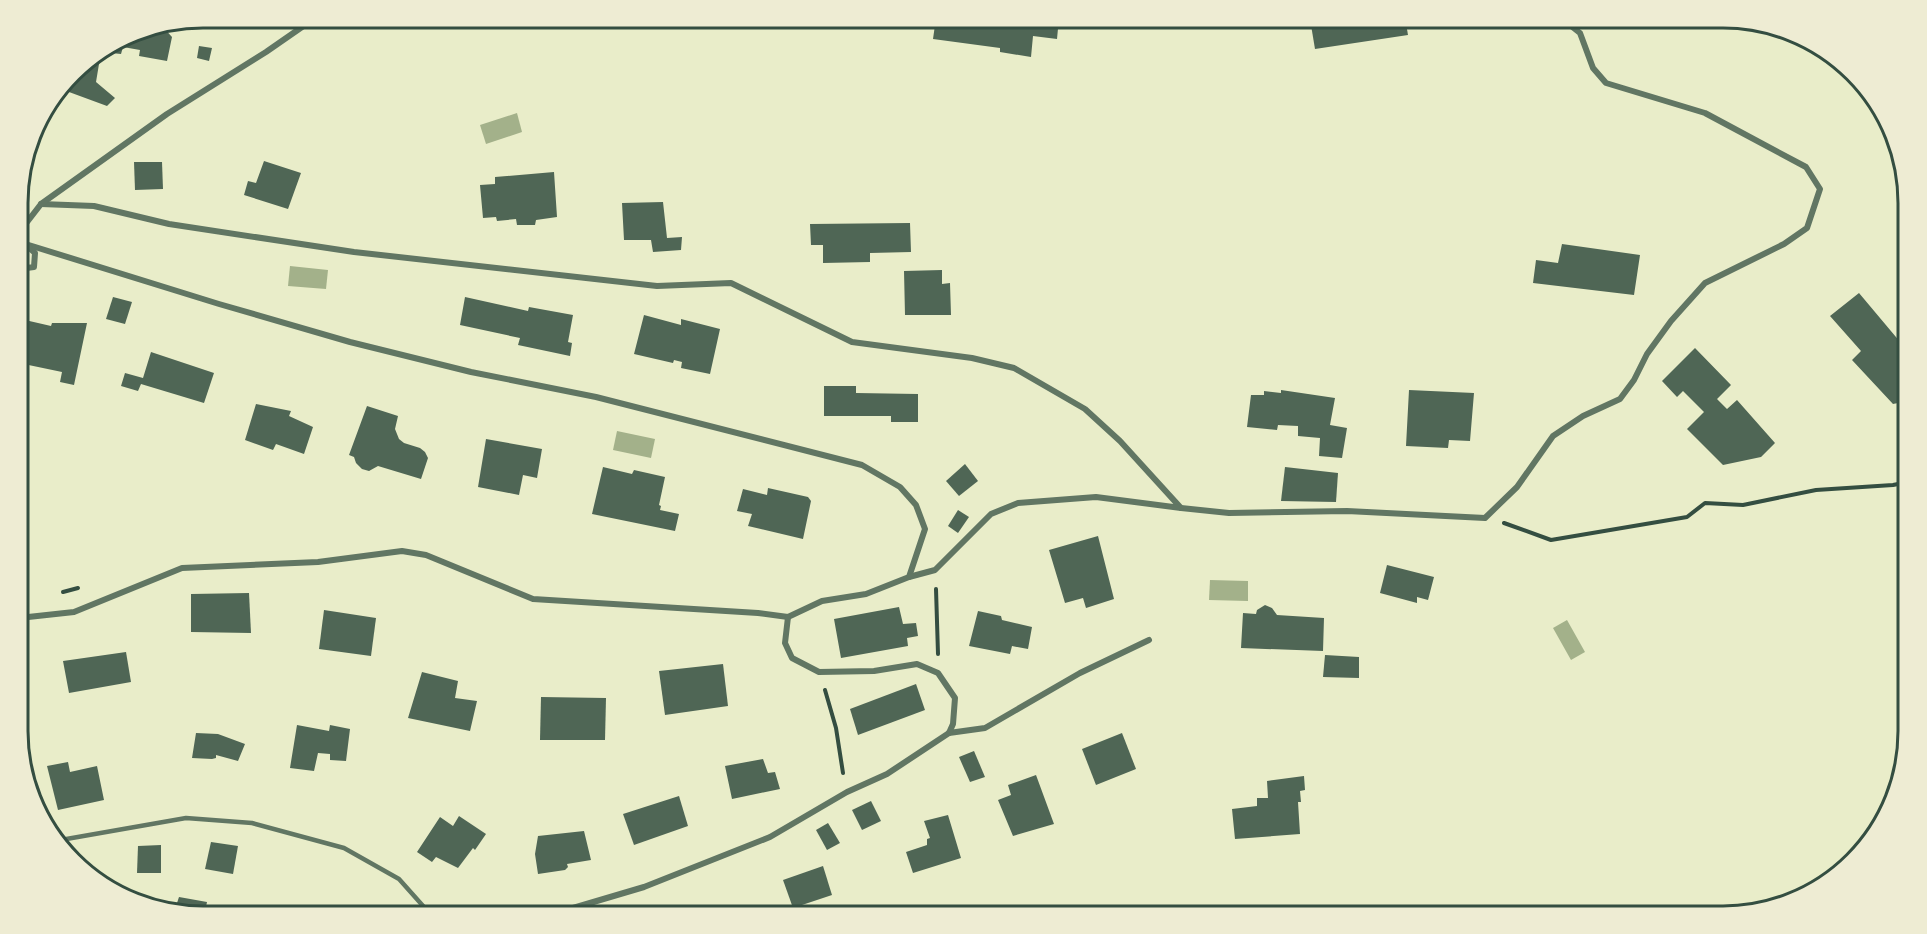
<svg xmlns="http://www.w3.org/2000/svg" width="1927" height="934" viewBox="0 0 1927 934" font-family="'Noto Serif',serif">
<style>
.water{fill:#a3b18a}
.building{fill:#4f6655}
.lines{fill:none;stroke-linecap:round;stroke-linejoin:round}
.path{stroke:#344e41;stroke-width:4}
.service{stroke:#617663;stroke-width:4.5}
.minor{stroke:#617663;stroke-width:6}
.rim{fill:none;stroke:#344e41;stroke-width:3}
</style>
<rect width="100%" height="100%" fill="#e9edc9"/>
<g class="water">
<path d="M517,113L522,132L486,144L480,125Z"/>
<path d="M290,266L328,270L326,289L288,286Z"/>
<path d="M617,431L655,439L651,458L613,450Z"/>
<path d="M1210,580L1248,581V601L1209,600Z"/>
<path d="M1567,620L1585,652L1571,660L1553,628Z"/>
</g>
<g class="building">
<path d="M755,18H788V23L763,26L762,22H756Z"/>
<path d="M936,18H1059L1057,39L1033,36L1031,57L1000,52V48L933,39Z"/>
<path d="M1354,18H1405L1408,35L1315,49L1311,25Z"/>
<path d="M162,26L172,37L167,61L139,56L140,50L123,47L121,54L101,52L133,32Z"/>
<path d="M199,46L212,48L209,61L197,58Z"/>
<path d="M101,52L96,82L115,98L107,106L69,92V80L81,64Z"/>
<path d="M264,161L301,173L288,209L244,195L248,181L256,183Z"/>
<path d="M134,162H162L163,189L135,190Z"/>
<path d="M554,172L557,217L536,220L535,225H517L516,219L497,221L496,217L483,218L480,185L495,184V177Z"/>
<path d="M663,202L667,238L682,237L681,250L653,252L651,240H624L622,203Z"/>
<path d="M910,223L911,252L870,253V262L823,263V245H811L810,224Z"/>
<path d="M1562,244L1640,255L1634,295L1533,283L1536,260L1558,263Z"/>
<path d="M942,270V284L950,283L951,315H905L904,271Z"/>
<path d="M1859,293L1901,343L1908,362V401L1893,404L1852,360L1861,351L1830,316Z"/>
<path d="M113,297L132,302L125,324L106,319Z"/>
<path d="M465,297L528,311L529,307L573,315L568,342L572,343L570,356L518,345L520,338L460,325Z"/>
<path d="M644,315L681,325V319L720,329L710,374L681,368L682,362L674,360L673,363L634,354Z"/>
<path d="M25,320L51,326L52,323H87L74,385L60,382L62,372L19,363V352Z"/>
<path d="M1695,348L1731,385L1717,399L1727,409L1737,400L1775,443L1761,457L1723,465L1687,429L1704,412L1683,391L1677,397L1662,381Z"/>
<path d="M151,352L214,373L204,403L141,384L138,391L121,386L125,373L143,378Z"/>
<path d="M824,386H856V393L918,394V422H891V416H824Z"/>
<path d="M1281,390L1335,398L1330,425L1347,428L1342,458L1319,456L1320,438L1298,436V426L1278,425L1277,430L1247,427L1251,395H1264V391L1281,393Z"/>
<path d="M1409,390L1474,393L1470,441L1449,440L1448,448L1406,446Z"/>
<path d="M256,404L291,411L289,416L313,427L304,454L276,444L273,450L245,440Z"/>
<path d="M367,406L398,416L395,429L399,439L404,443L420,448L425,452L428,458L421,479L378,466L369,471L362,469L356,463L354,457L349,455Z"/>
<path d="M486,439L542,449L537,478L523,475L519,495L478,487Z"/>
<path d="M965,464L978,481L959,496L946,481Z"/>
<path d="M603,467L632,474L634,470L665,477L659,505L661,506L660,510L679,514L675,531L592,514Z"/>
<path d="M1285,467L1338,473L1336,502L1281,501Z"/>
<path d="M768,488L808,497L811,501L803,539L748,526L752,514L737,511L743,489L767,495Z"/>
<path d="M958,510L969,517L958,533L948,526Z"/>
<path d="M1098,536L1114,599L1086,608L1083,598L1065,603L1049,550Z"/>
<path d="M1387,565L1434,577L1428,600L1417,597V603L1380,593Z"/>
<path d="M249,593L251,633L191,632V594Z"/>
<path d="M1265,605L1272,608L1277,615L1324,618L1323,651L1241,648L1243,613L1256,614L1257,610Z"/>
<path d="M899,607L903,624L916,623L918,636L907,638L908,646L841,658L834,619Z"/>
<path d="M324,610L376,618L371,656L319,649Z"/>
<path d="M978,611L1001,616L1002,620L1032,627L1028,649L1012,646L1010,654L969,646Z"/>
<path d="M126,652L131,682L69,693L63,661Z"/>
<path d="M1325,655L1359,657V678L1323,677Z"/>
<path d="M723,664L728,706L665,715L659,671Z"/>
<path d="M422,672L458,681L455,698L477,701L470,731L408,718Z"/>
<path d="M916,684L925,710L858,735L850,709Z"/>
<path d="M541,697L606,698L605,740H540Z"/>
<path d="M297,725L329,731L330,725L350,729L346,761L330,760V754L318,753L314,771L290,768Z"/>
<path d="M196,733L218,734L245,744L238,761L216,755V758L212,759L192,758Z"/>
<path d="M1122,733L1136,769L1096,785L1082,749Z"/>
<path d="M974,751L985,777L970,782L959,757Z"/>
<path d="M763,759L768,773L775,772L780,789L732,799L725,766Z"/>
<path d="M68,762L70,772L97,766L104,800L58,810L47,766Z"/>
<path d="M1036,775L1054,824L1013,836L998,800L1011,795L1008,785Z"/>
<path d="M1304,776L1305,790L1300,791L1301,802H1298L1300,834L1235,839L1232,809L1257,806V798H1268L1267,781Z"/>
<path d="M679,796L688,826L634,845L623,814Z"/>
<path d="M871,801L881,821L862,830L852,810Z"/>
<path d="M948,815L961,858L913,873L906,852L927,845V839L930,838L924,821Z"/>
<path d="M459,816L486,834L475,850L473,848L458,868L436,857L432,862L417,852L440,817L453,826Z"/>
<path d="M828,823L840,843L827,850L816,830Z"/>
<path d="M584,831L591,860L567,864L568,867L565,870L538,874L535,854L538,836Z"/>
<path d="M211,842L238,846L233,874L205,869Z"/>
<path d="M161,845V873H137L138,846Z"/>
<path d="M823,866L832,895L793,908L783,880Z"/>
<path d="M179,897L207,902L204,916L175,909Z"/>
<path d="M1160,907L1159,913L1169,916H1116V910Z"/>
</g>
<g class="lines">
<g class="path">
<path d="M1504,523L1551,540L1687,517L1705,503L1743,505L1816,490L1893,485L1908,482"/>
<path d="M936,589L938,654"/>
<path d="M63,592L78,588"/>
<path d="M825,690L836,728L843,773"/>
</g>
<path class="service" d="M55,841L186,818L252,823L344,848L399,879L432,916"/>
<g class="minor">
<path d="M41,204L94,206L169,224L354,252L657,286L731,283L852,342L972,358L1014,368L1085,409L1120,441L1181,508L1229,513L1347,511L1485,518L1517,487L1553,436L1583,416L1620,399L1634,380L1647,354L1671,321L1705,283L1784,244L1807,228L1820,189L1806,167L1705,113L1606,83L1593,68L1580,33L1561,18"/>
<path d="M19,242L219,304L350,342L471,372L596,397L862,465L900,487L916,505L925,529L909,577L866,594L822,601L788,617"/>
<path d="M19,269L34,267L35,253L24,243V226L41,204L167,114L266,52L315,18"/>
<path d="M909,577L935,570L991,514L1018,503L1096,497L1181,508"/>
<path d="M19,618L74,612L182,568L318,562L402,551L426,555L533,599L758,613L788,617"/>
<path d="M949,733L985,728L1080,673L1149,640"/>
<path d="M546,916L644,887L770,837L847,792L887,774L949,733L953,724L955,698L938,673L917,664L874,671L819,672L792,658L785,643L788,617"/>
</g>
</g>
<path d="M0 0H1927V934H0ZM203 28H1723A175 175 0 0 1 1898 203V731A175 175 0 0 1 1723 906H203A175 175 0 0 1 28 731V203A175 175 0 0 1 203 28Z" fill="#eeecd3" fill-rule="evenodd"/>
<path class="rim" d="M203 28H1723A175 175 0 0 1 1898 203V731A175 175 0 0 1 1723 906H203A175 175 0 0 1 28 731V203A175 175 0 0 1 203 28Z"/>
</svg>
